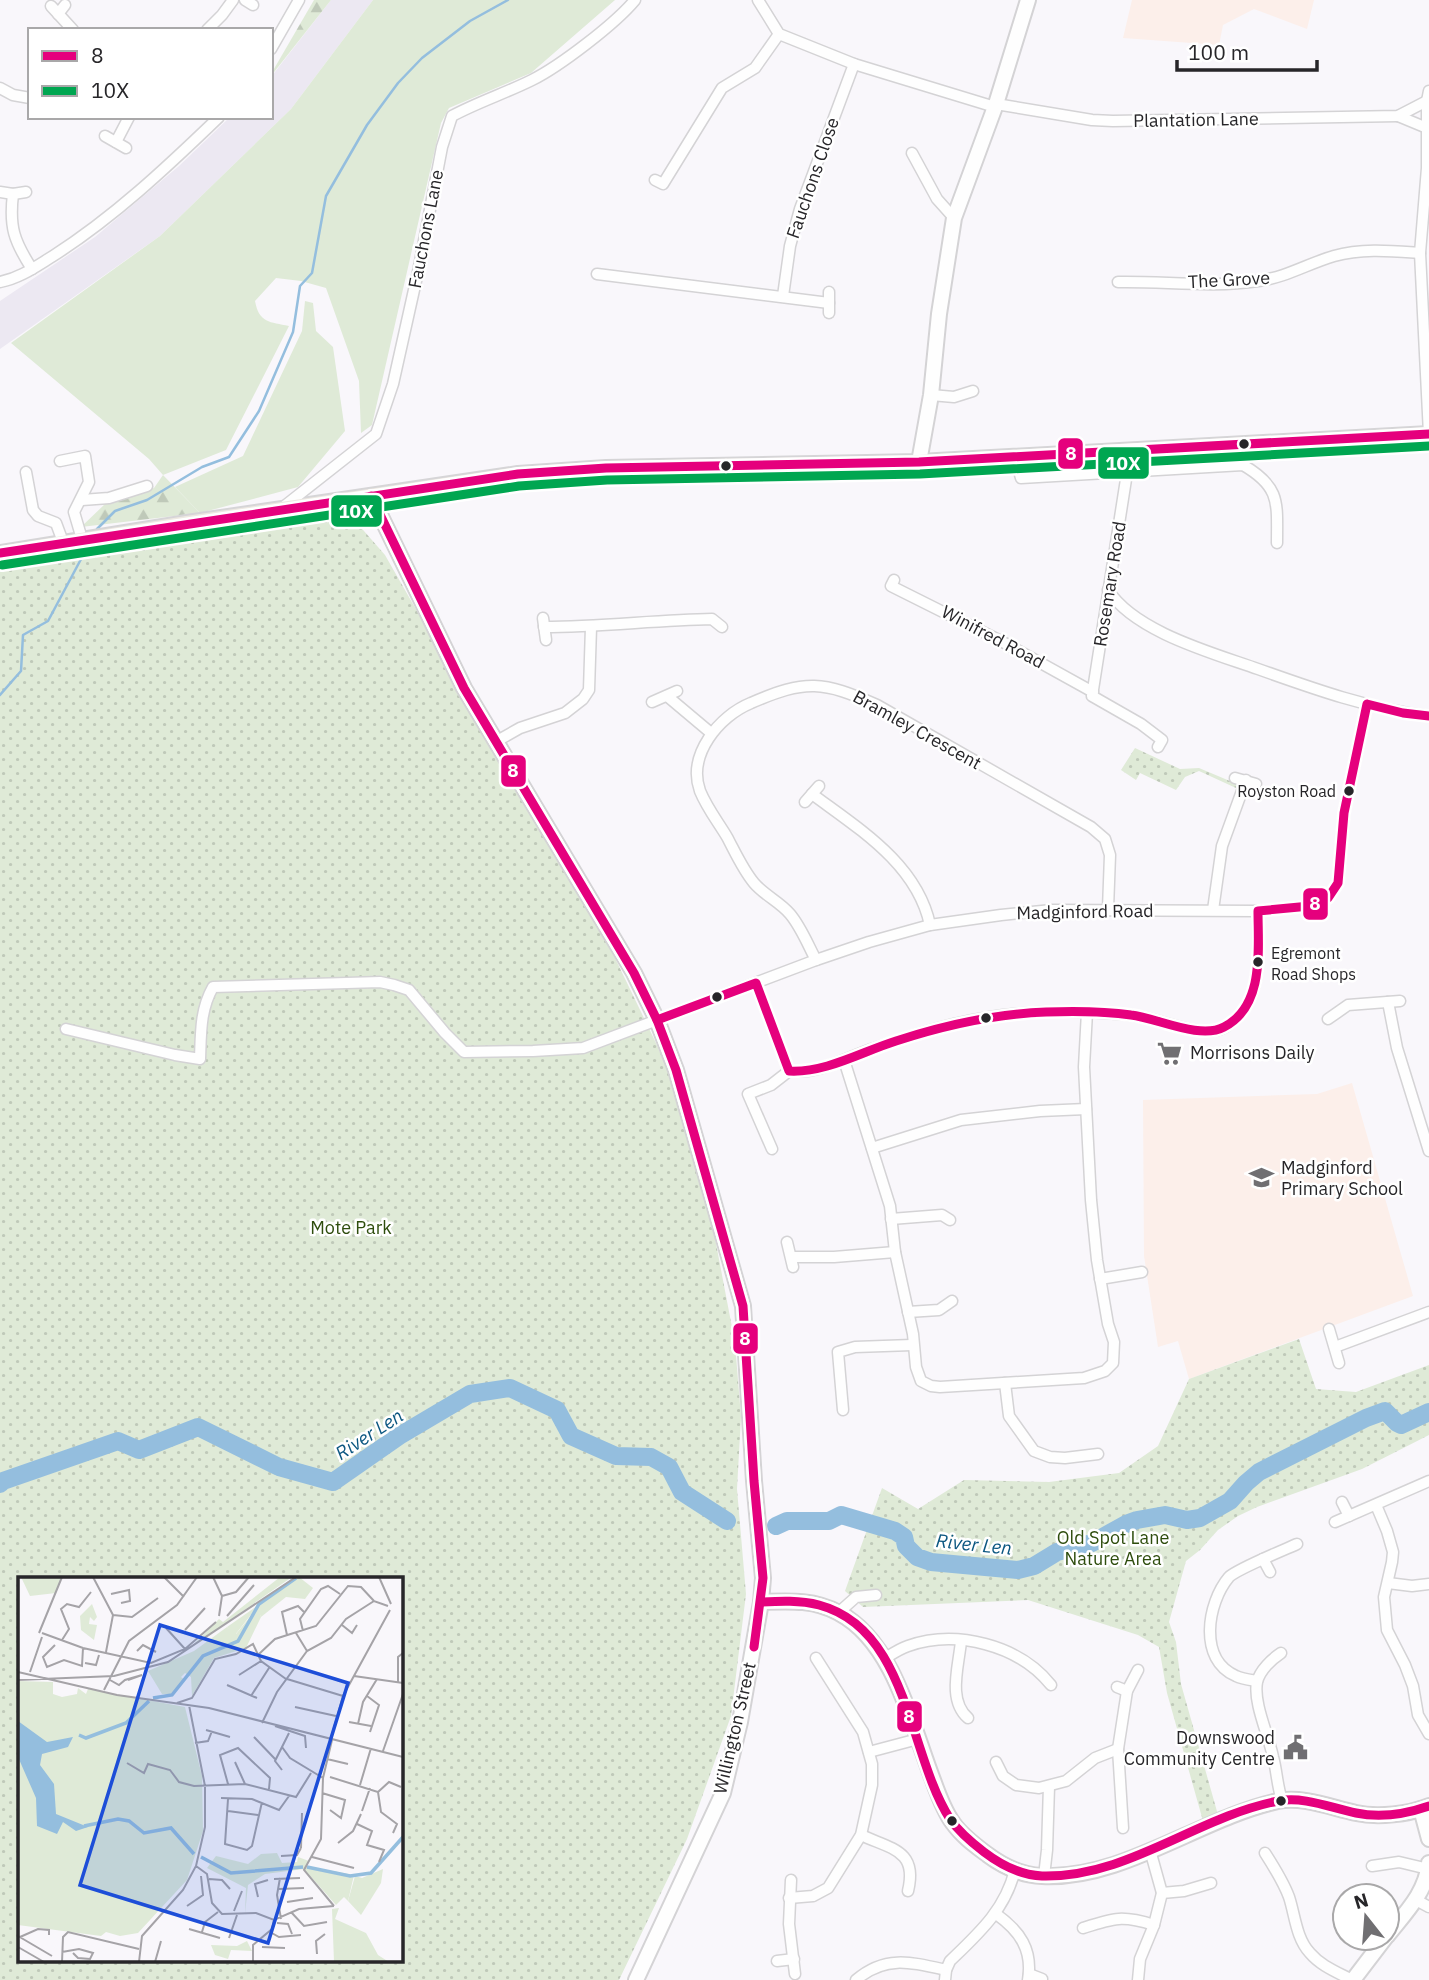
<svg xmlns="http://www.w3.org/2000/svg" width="1429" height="1980" viewBox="0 0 1429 1980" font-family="'IBM Plex Sans',sans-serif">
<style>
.built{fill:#ece8f2}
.education{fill:#fcefea}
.green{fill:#dfead7}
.forest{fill:url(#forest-firs)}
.park{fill:url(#park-dots);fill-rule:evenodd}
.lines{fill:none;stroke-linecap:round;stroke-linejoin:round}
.stream{stroke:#94bede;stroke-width:2.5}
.river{stroke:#94bede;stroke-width:18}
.street-casing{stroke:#d4d3d5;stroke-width:13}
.secondary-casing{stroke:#d4d3d5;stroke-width:18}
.primary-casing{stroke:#d6d5d7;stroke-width:18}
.street{stroke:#fefefe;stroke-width:10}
.secondary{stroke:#fefefe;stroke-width:14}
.primary{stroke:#eee9e2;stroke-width:14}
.bus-1-casing{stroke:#fff;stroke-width:14}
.bus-2-casing{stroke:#fff;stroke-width:14}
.bus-1{stroke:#e5007d;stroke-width:9}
.bus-2{stroke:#00a651;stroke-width:9}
.bus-dot{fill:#272629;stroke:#fff;stroke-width:2.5}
.labels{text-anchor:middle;stroke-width:5;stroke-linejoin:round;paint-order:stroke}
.bus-label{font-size:16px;fill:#272629;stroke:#fff;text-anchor:end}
.street-label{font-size:18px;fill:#272629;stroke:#fff}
.poi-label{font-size:18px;fill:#272629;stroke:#fff;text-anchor:start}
.park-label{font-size:18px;fill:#2e4d0d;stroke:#fff}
.water-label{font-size:19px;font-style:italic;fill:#0c5781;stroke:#fff}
.inset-river{fill:none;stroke:#94bede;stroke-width:3.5}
.inset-road{fill:none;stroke:#a5a3a7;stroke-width:2}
.view{fill:#1d4ed8;fill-opacity:0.15;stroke:#1d4ed8;stroke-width:3.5}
.inset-edge{fill:none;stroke:#272629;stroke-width:3.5}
.line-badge{stroke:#fff;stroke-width:2.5}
.badge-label{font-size:19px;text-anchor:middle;font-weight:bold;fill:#fff}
</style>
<defs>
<pattern id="forest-firs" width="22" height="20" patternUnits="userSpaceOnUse" patternTransform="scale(1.75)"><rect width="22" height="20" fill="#dfead7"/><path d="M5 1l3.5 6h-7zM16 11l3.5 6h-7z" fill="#bfc9b9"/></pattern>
<pattern id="park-dots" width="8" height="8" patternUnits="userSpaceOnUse" patternTransform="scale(1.75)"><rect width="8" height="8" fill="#dfead7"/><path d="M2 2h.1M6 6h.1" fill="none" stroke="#bfc9b9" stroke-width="1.8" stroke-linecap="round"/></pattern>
</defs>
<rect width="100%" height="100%" fill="#f9f7fb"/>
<path class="built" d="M331,0H373L291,109L160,236L0,349V301L95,237L179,166L230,117H271V77Z"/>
<g class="education">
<path d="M1132,0H1314L1307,29L1254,9L1223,25L1219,45L1123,38Z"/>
<path d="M1352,1083L1413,1296L1189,1379L1178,1341L1158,1347L1144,1256L1143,1100L1317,1094Z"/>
</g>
<g class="green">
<path d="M373,0H615L531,73L449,108L441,123L372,425L361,433L359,381L326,288L301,281L276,278L255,301C259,323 270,322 289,326L226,450L163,475L149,459L11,343L160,236L291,109Z"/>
<path d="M305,301L313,303L316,331L333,347L345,431L298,487L200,513L175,487L243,456L302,331Z"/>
</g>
<g class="forest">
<path d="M314,0H331L271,76V74Z"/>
<path d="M163,475L200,513L81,527L105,504L154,488Z"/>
</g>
<g class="park">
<path d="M301,514L350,515L385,555L615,958L656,1043L675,1088L710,1212L735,1343L741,1417L737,1489L746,1594L731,1716L687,1839L619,1980H0V560L45,555L172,530ZM19,1579H401V1961H19Z"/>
<path d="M1135,748L1180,769L1199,768L1237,784L1236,788L1199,771L1185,777L1176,790L1140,773L1136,780L1121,770Z"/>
<path d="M1299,1339L1316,1389L1356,1392L1429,1365V1435L1362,1469L1257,1507L1238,1516L1218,1530L1200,1550L1186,1561L1169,1622L1176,1642L1181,1684L1220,1822L1205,1828L1167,1693L1159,1647L1138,1635L1028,1600L863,1607L845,1591L882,1488L918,1509L964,1480L1049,1482L1119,1473L1158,1446L1189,1379Z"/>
</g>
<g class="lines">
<g class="stream">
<path d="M97,529L115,511L147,500L202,467L229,457L259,411L293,332L300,286L312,273L326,196L367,125L398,83L422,58L470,21L508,0"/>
<path d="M0,695L21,671L23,635L48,621L88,546"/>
</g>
<g class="river">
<path d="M0,1484L3,1481L118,1441L139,1450L198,1427L279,1467L333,1482L399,1436L470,1394L510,1388L557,1410L571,1436L616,1456L651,1457L669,1467L682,1492L727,1521"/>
<path d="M776,1526L787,1521H829L841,1515L895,1531L904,1537L906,1546L917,1557L931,1562L1018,1570L1034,1566L1057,1552L1092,1543L1126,1524L1137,1520L1165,1515L1187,1520L1200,1518L1230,1501L1246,1483L1259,1472L1366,1418L1385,1411L1397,1423L1401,1425L1429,1412"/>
</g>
<defs>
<g id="street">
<path d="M245,0L253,5"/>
<path d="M758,0L779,34L854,64L995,107"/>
<path d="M51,6L73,30"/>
<path d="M58,14L65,5"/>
<path d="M207,30L222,15L233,0"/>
<path d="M271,49L299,0"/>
<path d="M0,88L13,95L30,98"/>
<path d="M996,104L1092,120L1113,121L1398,116L1427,101"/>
<path d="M1398,116L1427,128"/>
<path d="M105,136L126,148"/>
<path d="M116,142L129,117"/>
<path d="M912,153L937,199L954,218"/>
<path d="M655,180L663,184L722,88L755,68L779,34"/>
<path d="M0,192L13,194L26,192"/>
<path d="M13,194C9,227 14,241 32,269"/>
<path d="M597,274L829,303"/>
<path d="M0,282C20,278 35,267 53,256C114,217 166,168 219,117"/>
<path d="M1118,282C1164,281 1212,288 1258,281C1287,277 1307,264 1334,256C1362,248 1392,251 1420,253"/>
<path d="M783,296L790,246L800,209L854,64"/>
<path d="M829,313V292"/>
<path d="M931,395L954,397L973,391"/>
<path d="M1429,434L1420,253L1427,168V101L1429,91"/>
<path d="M1015,457L1021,478L1243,465C1281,487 1277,503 1277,543"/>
<path d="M60,461L85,456L89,482L74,512L82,539"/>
<path d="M1243,465L1246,444"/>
<path d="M26,472L33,510L38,516L56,523L63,542"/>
<path d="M1127,473L1092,696L1141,724L1162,740L1158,747"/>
<path d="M82,500L109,498L147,486"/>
<path d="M282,508L376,434L393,384L418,272L442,147L452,116C478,102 506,93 532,80C560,66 615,24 635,0"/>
<path d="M894,580L891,586L1001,641L1093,692"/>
<path d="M1108,590C1135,632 1213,653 1258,669C1314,689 1370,709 1429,716"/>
<path d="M543,618L546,640"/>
<path d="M544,627C600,627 656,620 712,619L722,627"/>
<path d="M667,696L711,733"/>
<path d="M652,702L677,691"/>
<path d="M497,741L520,728L565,713L583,699L589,690L591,627"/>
<path d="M1235,778L1256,784"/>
<path d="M812,794C859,829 917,864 930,925"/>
<path d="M805,802L819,786"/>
<path d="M1213,910L1222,846L1246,780"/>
<path d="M816,960C808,945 801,927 790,914C780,902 764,895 754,883C743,870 735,852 727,837C718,822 707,808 700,791C687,755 719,716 751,703C806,679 823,681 877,705L1091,827L1105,839L1110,855L1108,909"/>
<path d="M756,983L789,1071"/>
<path d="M1388,1002L1397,1048L1429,1151"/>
<path d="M1328,1019L1348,1005L1400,1001"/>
<path d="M66,1029L175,1055L200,1059C201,1033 200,1010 213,987L380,982L394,985L409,990L445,1033L464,1052L533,1051L583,1048L816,960L869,942L930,925L1001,915L1052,910L1258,911L1310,906L1328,898L1338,883L1344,813L1367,704"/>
<path d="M844,1060L890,1206L895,1252L913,1334L916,1367L921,1381L931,1386L940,1387L1084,1378L1105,1371L1113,1363L1114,1342L1108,1324L1097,1260L1091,1200L1084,1067L1087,1012"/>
<path d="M789,1071C819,1075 847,1057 875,1048C898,1040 923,1032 946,1026C997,1013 1053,1009 1105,1013C1117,1014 1130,1014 1142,1017C1164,1021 1204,1039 1225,1027C1266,1003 1257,951 1258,911"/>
<path d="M872,1148L961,1120L1040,1111L1086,1109"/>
<path d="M772,1149L748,1094L771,1085L789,1071"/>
<path d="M891,1219L942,1215L950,1220"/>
<path d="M787,1242L793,1267"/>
<path d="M793,1257H834L895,1252"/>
<path d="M1100,1279L1142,1272"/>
<path d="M908,1312L939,1310L952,1301"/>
<path d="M1329,1329L1339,1363"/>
<path d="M1335,1347L1429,1312"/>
<path d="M1005,1383L1009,1416L1034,1451L1050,1457L1065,1458L1098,1454"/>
<path d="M843,1410L838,1352L855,1347L912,1345"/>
<path d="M1342,1502L1349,1516"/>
<path d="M1376,1505L1387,1531L1393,1552L1392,1562L1384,1597L1387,1630L1405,1665L1413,1686L1418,1715L1429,1734"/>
<path d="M1335,1522L1429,1481"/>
<path d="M1263,1559L1270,1572"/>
<path d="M1388,1583L1412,1586L1429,1584"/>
<path d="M838,1613L856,1597L876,1595"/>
<path d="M961,1641C959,1665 947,1700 968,1718"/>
<path d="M1281,1653C1272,1659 1260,1670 1257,1682C1253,1703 1269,1736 1273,1757C1277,1771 1277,1786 1282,1800"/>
<path d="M884,1659C892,1654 899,1649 908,1646C956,1629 1019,1645 1051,1685"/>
<path d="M1257,1681C1251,1680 1242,1679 1236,1676C1198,1660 1207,1603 1229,1577C1237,1569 1284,1550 1297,1544"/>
<path d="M1117,1687L1127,1691"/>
<path d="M869,1752L918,1739"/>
<path d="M996,1762L1003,1776L1016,1785L1039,1788L1066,1781L1095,1758L1118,1749"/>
<path d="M1123,1828L1118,1749L1127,1691L1138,1670"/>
<path d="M861,1835C891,1849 918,1850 908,1891"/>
<path d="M1265,1853C1274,1867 1283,1881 1289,1897C1295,1915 1296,1938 1310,1953C1321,1966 1337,1972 1352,1980"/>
<path d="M1372,1866L1399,1862L1428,1869"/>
<path d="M1044,1876L1047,1850L1049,1786"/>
<path d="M791,1880L789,1924L795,1974"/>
<path d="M1162,1893L1184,1891L1211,1883"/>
<path d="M789,1898L813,1896L828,1888L861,1835L872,1785V1764L863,1732L816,1658"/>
<path d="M1416,1900L1429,1907"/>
<path d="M996,1914C1020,1931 1033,1950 1028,1980"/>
<path d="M1083,1928C1114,1918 1122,1915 1154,1925"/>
<path d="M777,1961L794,1959"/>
<path d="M1029,1974L1042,1979"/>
<path d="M856,1980C885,1955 911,1962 946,1970"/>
<path d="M945,1980L946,1970L950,1961C979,1933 1005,1910 1015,1870"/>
<path d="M1138,1980L1140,1959L1154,1925L1162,1893L1150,1850"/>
</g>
<g id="secondary">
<path d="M919,462L931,395L939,314L954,218L996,104L1028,0"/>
<path d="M371,496L464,688L634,973L657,1020L676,1070L743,1306L754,1481L763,1578L761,1602L740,1722L723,1793L636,1980"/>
<path d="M761,1602C788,1601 814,1599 839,1613C894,1642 912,1726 933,1780C938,1794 944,1811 953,1823C962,1836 976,1846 988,1855C1004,1867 1022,1875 1042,1876C1123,1880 1200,1818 1278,1801C1303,1796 1332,1808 1356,1813C1378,1818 1409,1814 1429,1806"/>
<path d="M1421,1809L1429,1839"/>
<path d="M1387,1936C1405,1913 1426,1893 1429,1863"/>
<path d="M1353,1980L1385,1938"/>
</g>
<path id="primary" d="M0,553L187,523L518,474L606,468L919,462L1429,434"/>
</defs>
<use href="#street" class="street-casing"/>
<use href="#secondary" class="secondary-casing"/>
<use href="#primary" class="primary-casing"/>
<use href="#street" class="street"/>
<use href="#secondary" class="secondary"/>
<use href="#primary" class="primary"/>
<defs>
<g id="bus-1">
<path d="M371,496L464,688L634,973L657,1020L676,1070L743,1306L754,1481L763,1578L754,1647"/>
<path d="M0,553L518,474L606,468L919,462L1429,434"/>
<path d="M657,1020L756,983L789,1071C826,1073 861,1052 896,1041C945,1025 994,1014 1046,1012C1074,1011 1103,1011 1131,1015C1157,1018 1200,1040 1224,1027C1265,1006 1258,949 1258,911L1310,906L1328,898L1338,883L1344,813L1367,704L1403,713L1429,716"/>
<path d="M761,1602C780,1601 800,1600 819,1605C909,1629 908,1754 950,1819C959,1832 971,1842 984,1852C1001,1865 1020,1875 1042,1876C1128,1878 1196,1817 1278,1801C1304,1796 1331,1808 1356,1813C1380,1818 1406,1814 1429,1806"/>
</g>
<path id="bus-2" d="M2,565L519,486L607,480L920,474L1429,446"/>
</defs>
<use href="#bus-1" class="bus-1-casing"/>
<use href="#bus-2" class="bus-2-casing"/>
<use href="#bus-1" class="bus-1"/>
<use href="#bus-2" class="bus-2"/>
</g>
<defs>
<symbol id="supermarket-bare" viewBox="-9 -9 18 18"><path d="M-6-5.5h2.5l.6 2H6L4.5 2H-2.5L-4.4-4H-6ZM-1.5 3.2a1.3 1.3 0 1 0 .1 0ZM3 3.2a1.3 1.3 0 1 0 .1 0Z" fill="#706f72" stroke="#fff" stroke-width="2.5" paint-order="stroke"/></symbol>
<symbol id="school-bare" viewBox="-9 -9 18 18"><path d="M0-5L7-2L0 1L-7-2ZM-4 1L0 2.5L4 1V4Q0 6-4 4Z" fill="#706f72" stroke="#fff" stroke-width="2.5" paint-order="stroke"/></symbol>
<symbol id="civic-bare" viewBox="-9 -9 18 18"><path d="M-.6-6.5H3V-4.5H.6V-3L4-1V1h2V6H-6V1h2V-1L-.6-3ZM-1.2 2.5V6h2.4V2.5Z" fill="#706f72" stroke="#fff" stroke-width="2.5" paint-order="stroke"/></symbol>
</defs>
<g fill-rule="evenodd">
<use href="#supermarket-bare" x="1152" y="1036" width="35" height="35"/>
<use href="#school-bare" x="1244" y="1160" width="35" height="35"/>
<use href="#civic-bare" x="1278" y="1730" width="35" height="35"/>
</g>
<g class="bus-dot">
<circle cx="1244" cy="444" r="6"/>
<circle cx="726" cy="466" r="6"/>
<circle cx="1349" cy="791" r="6"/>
<circle cx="1258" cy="962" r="6"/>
<circle cx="717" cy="997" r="6"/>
<circle cx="986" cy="1018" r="6"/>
<circle cx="1281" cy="1801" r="6"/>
<circle cx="952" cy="1821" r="6"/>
</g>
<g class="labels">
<g class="bus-label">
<text x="1336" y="797">Royston Road</text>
<text x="1271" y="959" text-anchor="start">Egremont<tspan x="1271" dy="21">Road Shops</tspan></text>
</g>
<g class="street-label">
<text transform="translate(1196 120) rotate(-1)" y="6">Plantation Lane</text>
<text transform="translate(813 178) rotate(-71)" y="6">Fauchons Close</text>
<text transform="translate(426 229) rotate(-79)" y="6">Fauchons Lane</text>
<text transform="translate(1229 280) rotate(-3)" y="6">The Grove</text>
<text transform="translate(1110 584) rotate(-81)" y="6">Rosemary Road</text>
<text transform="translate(993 637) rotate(28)" y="6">Winifred Road</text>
<text transform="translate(917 730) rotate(29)" y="6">Bramley Crescent</text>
<text transform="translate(1085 912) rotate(-1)" y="6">Madginford Road</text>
<text transform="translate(735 1728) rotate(-77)" y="6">Willington Street</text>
</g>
<g class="poi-label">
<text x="1190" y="1059">Morrisons Daily</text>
<text x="1281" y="1174">Madginford<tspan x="1281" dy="21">Primary School</tspan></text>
<text x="1275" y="1744" text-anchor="end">Downswood<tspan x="1275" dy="21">Community Centre</tspan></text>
</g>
<g class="park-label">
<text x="351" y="1234">Mote Park</text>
<text x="1113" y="1544">Old Spot Lane<tspan x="1113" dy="21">Nature Area</tspan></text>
</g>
<g class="water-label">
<text transform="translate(369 1434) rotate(-33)" y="7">River Len</text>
<text transform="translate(974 1544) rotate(6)" y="7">River Len</text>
</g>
</g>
<g transform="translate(18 1577)">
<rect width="385" height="385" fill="#f9f7fb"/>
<path d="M74,27L79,40L76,44L72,40L71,47L79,48L76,63L63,53L62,39ZM240,30L243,40L228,71L196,81L174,119L173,100L167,96L163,100L167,103L154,117H144L130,94L176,74L209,50L218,57ZM365,292L363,306L343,338L330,324L337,299L344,301Z" fill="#dfead7"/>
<path d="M262,0H274L173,70L201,42L205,45ZM281,0L295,11L287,22L268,20L243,40L239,30L217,58L209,50ZM321,331L317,342L348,356L360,378L371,385H316L314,332ZM229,364L234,374L213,373L210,382L197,378L193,368L219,369Z" fill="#dfead7"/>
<path d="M3,0H43L38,16L12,19ZM0,104L35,105V117L44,120L59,117L60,111L68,117L70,112L167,130L184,199L185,254L169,303L120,356L102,359L88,355L83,359L0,348ZM259,276L264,286L279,285L280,280L291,284L288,289L336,298L330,324L326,320L318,328L286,292L247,297L230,308L227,337L228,311L189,291L198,279L230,287L243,277Z" fill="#dfead7"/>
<path d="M0,144L29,165L55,160L50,170L24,177L22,188L36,207L38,237L70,250L58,254L45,245L39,257L19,249L18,221L0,180Z" fill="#94bede"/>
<path class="inset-river" d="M135,121L154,118L185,79L220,64L241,27L278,1M61,158L68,161L108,146L131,124M66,249L100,242L111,244L126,256L153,251L176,277M183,280L213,296L285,290M289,290L332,299L353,296L385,260"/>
<path class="inset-road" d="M75,0L95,38L88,75M146,0L166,20M195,0L204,19L201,39M361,0L373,27M93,17L111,13L112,24L103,26M204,19L218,15L231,0M95,38L114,40L140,21M209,39L236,8M324,48L334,56L339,48M148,51L167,72M167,53L187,31M285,54L282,42L303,12L310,9L322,17M21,56L44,0M24,56L65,71L133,86L167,72L198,45M278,56L289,74M269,58L264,35L280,29L287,36M44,63L51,52L43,32L49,27L61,30L73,15M37,68L25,80L29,90L46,83L64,89L65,71M119,74L125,68L138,75M241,77L257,62L298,49L330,9L343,10L356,24M67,86L78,88L81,78M0,95L99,118L191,131L385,180M12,95L24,60M221,98L243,84M336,99L385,106M269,102L325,119M0,103L96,99L150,85L278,0M92,103L101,108L107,103L124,98L110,103M380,105V80L385,76M209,108L239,121M86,113L111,64L159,28L179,0M233,119L251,91M349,119L361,128L352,155M159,126L174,121L197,82L218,77L235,67L243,84L268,102M277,130L318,139M331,145L353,149M244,146L259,115L289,74L313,61L328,42L356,24L370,29M340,147L345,125L359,102M257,149L287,159L288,171M188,153L212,160M236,160L258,183M313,161L325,119L372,33M314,163L305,201L303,262L286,293L316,329M177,166L190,164L194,154M264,170L272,181L305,201M365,174L385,117M309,182L330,187M217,185L227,207M109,186L126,196L130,187L152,193L161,205L176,209L227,207L278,220L293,196M264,193L257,184L271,156M312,200L360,215L363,235L379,247L375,256M210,207L202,178L220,171L252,201L251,212M342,208L353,171M360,215L371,205L383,210M304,216L327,223L323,241L312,233M203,221L234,222L261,233L271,219M210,222L207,267L229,273L234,269L244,225M210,234L240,238M344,234L352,211M339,247L354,254L349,268L366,273L361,285M320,266L335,254L343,237M283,271L284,236M263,279L279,278L283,271M294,280L336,291M178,289L189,297L194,326L204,337L238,336L256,343L281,332L316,329M262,301L259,318L263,342M191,302L204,303L212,312M256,302L282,301M261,312L286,311M240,320L237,307L250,303M269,325L295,321M169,329L185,318L183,299M216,334L224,314M273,335L286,349L309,345M259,346L270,347L274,357M171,352L202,361M184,355L187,345L200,335M252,355L261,360L283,358M0,359L34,379M2,360L20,352L31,353V358M211,361L219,338M0,370L26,385M244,370L267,371M44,375L61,372L75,376L72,382L60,381L55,376M299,377L298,364L307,357M44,385L45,360L50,355L121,372M121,385L124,359L165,313L178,289L187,250V209L171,128M137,385L143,364M235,385V368L254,352L256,343"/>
<path class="view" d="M142,48L330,106L250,366L62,308Z"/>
<rect width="385" height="385" class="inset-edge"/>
</g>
<g class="line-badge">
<rect x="1057" y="437" width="27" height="33" rx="7" fill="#e5007d"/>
<rect x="1097" y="446" width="53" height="34" rx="7" fill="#00a651"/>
<rect x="330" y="494" width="53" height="34" rx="7" fill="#00a651"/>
<rect x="500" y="754" width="27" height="34" rx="7" fill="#e5007d"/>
<rect x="1302" y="887" width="27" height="34" rx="7" fill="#e5007d"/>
<rect x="732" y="1322" width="27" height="33" rx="7" fill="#e5007d"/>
<rect x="896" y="1700" width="27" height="33" rx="7" fill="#e5007d"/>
</g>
<g class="badge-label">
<text x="1071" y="460">8</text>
<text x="1123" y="470">10X</text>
<text x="356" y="518">10X</text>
<text x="513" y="777">8</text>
<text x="1315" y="910">8</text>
<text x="745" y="1345">8</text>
<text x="909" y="1723">8</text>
</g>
<rect x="28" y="28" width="245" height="91" fill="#ffffff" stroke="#a9a8a9" stroke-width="2"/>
<rect x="42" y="51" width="35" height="10" fill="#e5007d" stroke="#a9a8a9" stroke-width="2"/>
<text x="91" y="63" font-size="21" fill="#272629">8</text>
<rect x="42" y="86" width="35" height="10" fill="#00a651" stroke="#a9a8a9" stroke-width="2"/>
<text x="91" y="98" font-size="21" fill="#272629">10X</text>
<g transform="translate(1366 1917) rotate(343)"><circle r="33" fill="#ffffff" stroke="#a9a8a9" stroke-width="2"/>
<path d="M0-5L12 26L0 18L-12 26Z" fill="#706f72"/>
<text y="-10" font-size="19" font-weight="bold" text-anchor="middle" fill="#272629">N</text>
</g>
<path d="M1177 60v10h140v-10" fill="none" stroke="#272629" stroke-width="3.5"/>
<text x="1188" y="60" font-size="21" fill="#272629" stroke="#ffffff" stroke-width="5" paint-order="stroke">100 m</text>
</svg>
